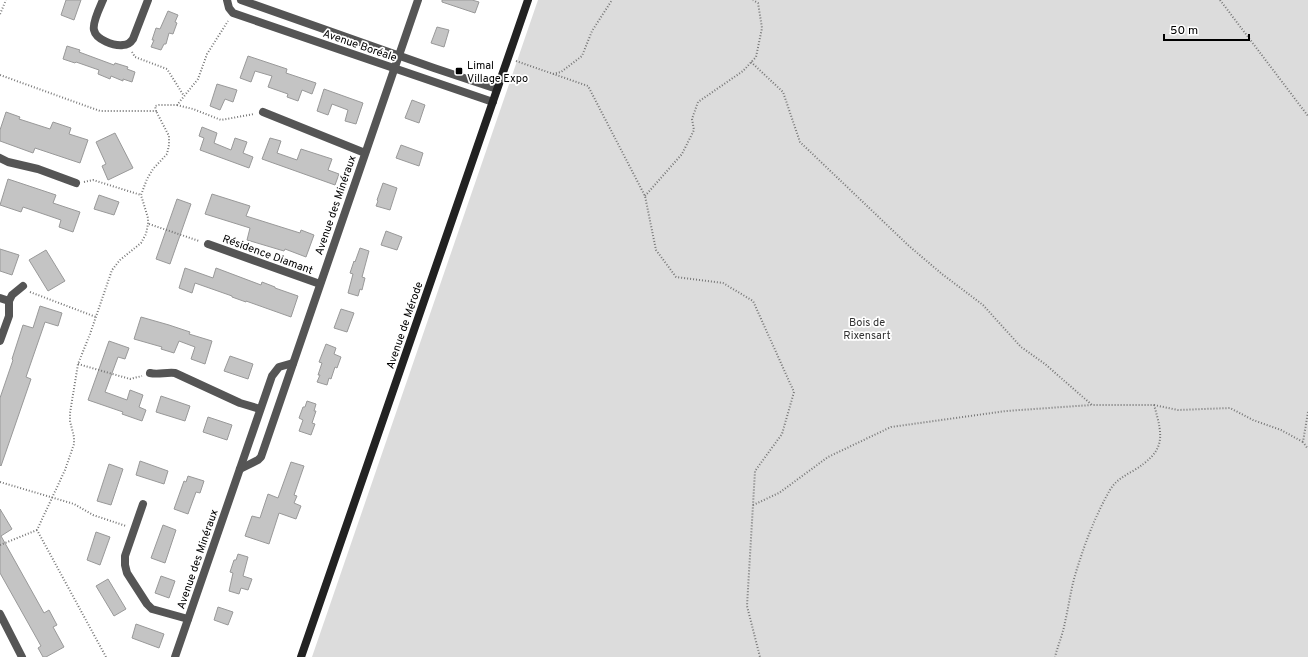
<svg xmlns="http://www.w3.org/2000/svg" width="1308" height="657" viewBox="0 0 1308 657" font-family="Overpass,sans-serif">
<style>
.green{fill:#dcdcdc}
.building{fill:#c4c4c4;stroke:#999}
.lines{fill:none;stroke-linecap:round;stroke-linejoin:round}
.path{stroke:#777;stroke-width:2;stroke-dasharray:1 2;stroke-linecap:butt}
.street{stroke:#555;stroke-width:8}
.secondary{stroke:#222;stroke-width:8}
.poi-dot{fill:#000;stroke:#fff;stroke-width:1.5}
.labels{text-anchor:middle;stroke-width:3.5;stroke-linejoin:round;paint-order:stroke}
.street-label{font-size:11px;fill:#000;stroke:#fff}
.poi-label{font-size:11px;fill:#000;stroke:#fff;text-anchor:start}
.park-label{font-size:11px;fill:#333;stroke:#fff}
</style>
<rect width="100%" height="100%" fill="#fff"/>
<path class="green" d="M538,0H1308V657H312Z"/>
<g class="building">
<path d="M66,0H81L74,20L61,15Z"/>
<path d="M442,0H472L479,2L475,13L442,2Z"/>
<path d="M168,11L178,15L175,22L177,23L173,34L169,33L166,44H164L161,50L151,47L154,40H152L156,28L160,29Z"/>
<path d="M437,27L449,30L444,47L431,43Z"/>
<path d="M67,46L80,50L79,52L114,65L115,63L128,67L127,69L135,72L132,82L123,79V81L111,76L110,79L98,74L99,70L76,62L75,63L63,59Z"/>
<path d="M248,56L287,69L286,73L316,83L312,94L302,90L298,101L287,97L288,94L268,87L272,76L255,71L251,82L240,78Z"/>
<path d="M217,84L237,90L233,102L225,99L220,110L210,106Z"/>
<path d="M324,89L363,103L356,124L345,121L348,110L332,104L328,115L317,111Z"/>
<path d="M412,100L425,105L419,123L405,118Z"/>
<path d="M6,112L20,117L19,119L50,129L53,122L71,128L69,134L88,140L80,163L35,148L33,153L0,141V130Z"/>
<path d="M202,127L217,133L214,143L231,150L235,138L247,142L243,153L253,157L249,168L200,150L204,138L199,136Z"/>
<path d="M115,133L133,168L108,180L102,166L106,164L96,142Z"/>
<path d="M270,138L281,141L277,153L297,160L301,149L332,159L328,170L339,174L335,185L262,159Z"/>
<path d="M401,145L423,153L419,166L396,158Z"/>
<path d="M8,179L56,195L53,203L80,212L73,232L59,227L61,220L23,207L21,212L0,205Z"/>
<path d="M383,183L397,188L390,210L376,206L378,201L377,200Z"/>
<path d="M212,194L250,206L246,216L300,233L301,230L314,235L306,257L285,249L284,251L247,240L250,228L205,214Z"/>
<path d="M99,195L119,202L114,215L94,209Z"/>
<path d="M177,199L191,204L170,264L156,259Z"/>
<path d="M386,231L402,237L397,250L381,245Z"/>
<path d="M360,248L369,251L362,277L365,278L362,290L360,289L358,296L348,293L353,274L350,273L354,261L355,262Z"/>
<path d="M0,249L19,255L12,275L0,271Z"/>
<path d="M46,250L65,281L48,291L29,260Z"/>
<path d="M185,268L213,278L216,268L261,285L262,282L275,287V288L298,296L291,317L246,301V302L232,297V296L195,283L192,293L179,288Z"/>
<path d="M40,306L62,313L58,326L45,322L26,377L31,379L1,466L0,465V398L13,360L12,359L23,325L33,328Z"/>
<path d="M341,309L354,313L347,332L334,328Z"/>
<path d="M141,317L169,325L190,332L189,334L212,341L205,364L191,359L195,347L179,341L174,353L161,349L162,347L134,339Z"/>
<path d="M109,341L129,348L125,359L118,357L105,392L127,400L130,390L143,395L139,407L146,410L142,421L122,414L123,412L88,400Z"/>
<path d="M326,344L336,348L334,354L341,357L337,368L335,367L331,379L329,378L327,385L317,382L320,375H318L322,363L319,362Z"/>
<path d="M230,356L253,364L248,379L224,371Z"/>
<path d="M161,396L190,406L185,421L156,412Z"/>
<path d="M307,401L316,404L314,411H316L312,423L315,424L311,435L299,431L303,420L299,418L303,407H305Z"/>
<path d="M208,417L232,425L227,440L203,432Z"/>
<path d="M140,461L168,471L164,484L136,475Z"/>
<path d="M291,462L304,466L294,495L297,496L294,503L301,506L296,519L279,513L269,544L245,536L252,516L260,518L268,494L278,498Z"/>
<path d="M109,464L123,469L111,505L97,501Z"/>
<path d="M188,476L204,481L200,493L196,492L188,514L174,509L184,481L186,482Z"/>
<path d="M0,509L12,529L1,536L44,613L49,610L57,625L53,627L64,647L46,657H43L38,648L41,646L0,573Z"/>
<path d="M163,525L176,530L165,563L151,558Z"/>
<path d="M96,532L110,537L100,565L87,560Z"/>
<path d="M238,554L248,557L243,576L252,579L248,590L241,588L239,594L229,591L233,573L230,572L234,560H236Z"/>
<path d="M161,576L175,581L169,598L155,593Z"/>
<path d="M108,579L126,609L114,616L96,586Z"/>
<path d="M218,607L233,612L228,625L214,620Z"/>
<path d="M136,624L164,634L159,648L132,638Z"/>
</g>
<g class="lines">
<g class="path">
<path d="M1220,0L1308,116"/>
<path d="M0,14L6,0"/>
<path d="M132,52L135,57L167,69L184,96"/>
<path d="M516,61L588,86L645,196L656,250L676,277L723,283L753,301L794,392L782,434L755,471L747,606L760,657"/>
<path d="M751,62L783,92L800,142L909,246L942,274L983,305L1021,347L1045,364L1092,405H1154C1164,439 1165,451 1133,471C1124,476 1115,481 1110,490C1095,516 1085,543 1076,572C1071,588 1069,605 1065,622C1063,634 1058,645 1055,657"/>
<path d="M553,74L561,72L582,56L592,31L612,0"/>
<path d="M0,75L100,111H156L155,106L159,105H177L198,79L207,54L228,21"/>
<path d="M177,105L193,109L221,120L254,114"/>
<path d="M84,182L93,180L141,195"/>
<path d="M645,196L682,154L694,130L692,119L698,102L743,71L756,57L762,28L758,3L753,0"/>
<path d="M149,224L199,241"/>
<path d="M30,292L96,317"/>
<path d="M78,364L130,379L142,376"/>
<path d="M1154,405L1178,410L1230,408L1253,420L1281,430L1303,442"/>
<path d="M1308,412L1303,442L1308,449"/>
<path d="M0,482L74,504L93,515L126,526"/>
<path d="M753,505L779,493L828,457L891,427L1006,411L1091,405"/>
<path d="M0,545L37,530"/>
<path d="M106,657L37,530L65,470L74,444V437L70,421V413L78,364L90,334L112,270L120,260L141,243L146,234L148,224V218L141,195L147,179L153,169L167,154L169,145V136L156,111"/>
</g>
<g class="street">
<path d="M103,0C100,7 92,23 94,30C96,40 114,46 123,45C127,45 131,42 133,39L148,0"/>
<path d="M227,0L229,8L233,13L493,102"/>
<path d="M241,0L434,68L497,89"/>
<path d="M263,112L365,153"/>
<path d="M0,158L8,162L38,169L76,183"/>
<path d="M208,244L320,284"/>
<path d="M0,298L9,301V316L0,341"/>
<path d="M9,301L12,295L23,286"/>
<path d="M150,373C158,375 166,372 175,373L240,403L260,409"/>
<path d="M240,469L258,460L261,457L418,0"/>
<path d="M143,504L125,556V565L127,573L147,604L152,609L188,619"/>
<path d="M0,614L22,657"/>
<path d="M175,657L272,376L279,367L293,363"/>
</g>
<path class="secondary" d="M301,657L528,0"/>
</g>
<rect class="poi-dot" x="455" y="67" width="8" height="8" rx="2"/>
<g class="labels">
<g class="street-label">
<text transform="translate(360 45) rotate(19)" y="4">Avenue Boréale</text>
<text transform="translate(335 205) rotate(-71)" y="4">Avenue des Minéraux</text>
<text transform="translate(268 254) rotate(20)" y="4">Résidence Diamant</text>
<text transform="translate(404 325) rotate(-71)" y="4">Avenue de Mérode</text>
<text transform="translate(197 559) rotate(-71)" y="4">Avenue des Minéraux</text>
</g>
<g class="poi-label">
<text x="467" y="69">Limal<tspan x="467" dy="13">Village Expo</tspan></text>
</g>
<g class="park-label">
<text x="867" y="326">Bois de<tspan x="867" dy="13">Rixensart</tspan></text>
</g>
</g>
<path d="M1164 34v6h85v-6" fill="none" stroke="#000000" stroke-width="2"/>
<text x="1170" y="34" font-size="12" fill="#000000" stroke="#ffffff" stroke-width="3" paint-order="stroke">50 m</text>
</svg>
